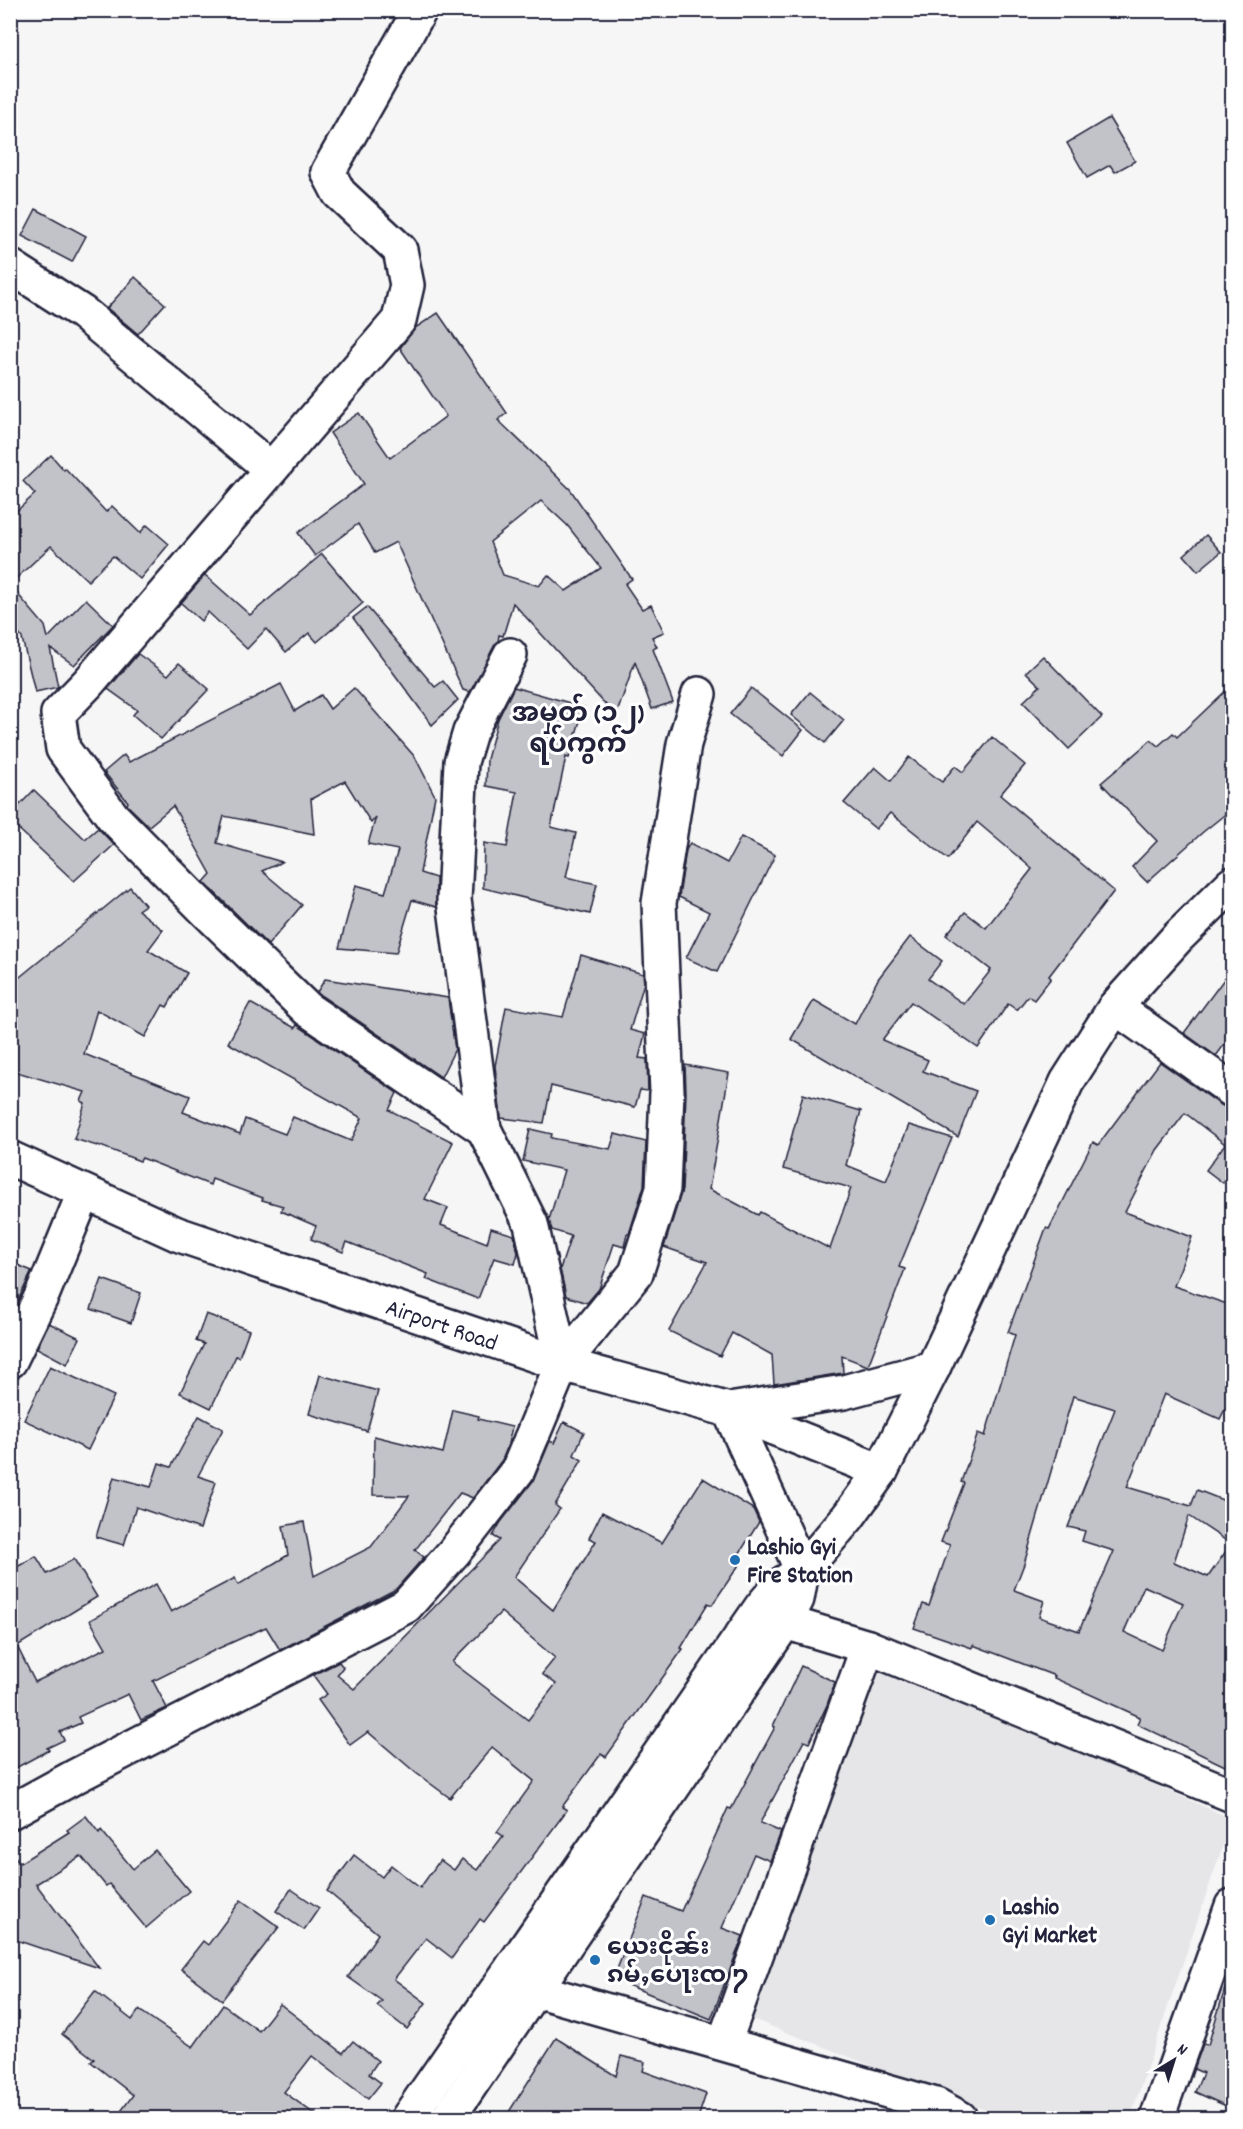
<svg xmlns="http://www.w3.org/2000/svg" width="1243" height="2129" viewBox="0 0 1243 2129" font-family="Dekko,'Noto Sans Myanmar',sans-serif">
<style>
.built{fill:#e6e6e9}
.building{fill:#c2c2c9;stroke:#22223b;stroke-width:1.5;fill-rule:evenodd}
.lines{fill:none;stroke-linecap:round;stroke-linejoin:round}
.minor-casing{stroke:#22223b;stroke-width:38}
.major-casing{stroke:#22223b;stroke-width:38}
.minor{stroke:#fff;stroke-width:33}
.major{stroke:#fff;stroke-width:33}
.poi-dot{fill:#1f6fb2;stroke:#fff;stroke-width:2}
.labels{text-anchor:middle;stroke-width:6;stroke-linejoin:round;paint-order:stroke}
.street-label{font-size:24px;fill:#22223b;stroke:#fff}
.poi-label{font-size:24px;font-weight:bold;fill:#22223b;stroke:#fff;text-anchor:start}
.quarter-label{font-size:27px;font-weight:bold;fill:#22223b;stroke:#fff}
</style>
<rect width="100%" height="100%" fill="#f6f6f7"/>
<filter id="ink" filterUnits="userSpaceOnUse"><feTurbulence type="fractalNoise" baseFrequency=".0167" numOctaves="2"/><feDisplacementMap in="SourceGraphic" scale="12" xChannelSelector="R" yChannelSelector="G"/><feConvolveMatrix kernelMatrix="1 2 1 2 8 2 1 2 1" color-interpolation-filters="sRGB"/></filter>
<g filter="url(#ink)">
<path class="built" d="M874,1661L1232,1819L1130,2118H1006L747,2017Z"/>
<g class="building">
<path d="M1109,118L1135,161L1115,172L1110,165L1087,178L1067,143Z"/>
<path d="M36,209L86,236L72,262L22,236Z"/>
<path d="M135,277L165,304L138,334L107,308Z"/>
<path d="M438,313L507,413L498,420L570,489L632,579L625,584L642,609L651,605L664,632L652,637L657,647L653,649L673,702L652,709L635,662L616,716L513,603L503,636L499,635L498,642L470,692L463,690L396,542L375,553L358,524L315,556L298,533L364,484L330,433L359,413L390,458L446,416L400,348L415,328ZM541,501L567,525L601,568L566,591L548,575L539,586L503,575L490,542Z"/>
<path d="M51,455L64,470L65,468L106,512L112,506L140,533L147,525L169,544L140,579L113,556L88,581L51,546L10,584V517L35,494L23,481Z"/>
<path d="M1206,535L1221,552L1198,571L1184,555Z"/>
<path d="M322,554L363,603L317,642L309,633L286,652L266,629L247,649L208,612L201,621L181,603L205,575L250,615Z"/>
<path d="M10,585L45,626L48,638L86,599L113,625L74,665L50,648L58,687L35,692L22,638L10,623Z"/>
<path d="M367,607L435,687L443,681L458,700L432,725L353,618Z"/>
<path d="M138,654L168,675L179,663L209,689L161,739L133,715L137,710L108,689Z"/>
<path d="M1043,656L1102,717L1069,749L1023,702L1040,686L1026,672Z"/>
<path d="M281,684L295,711L321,695L330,709L354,688L415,757L435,796L420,873L436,878V907L412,900L396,953L339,948L356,885L385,893L398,850L368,844L376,817L371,823L345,781L311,799L314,834L224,816L217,843L282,862L262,871L302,905L268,945L204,882L211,874L173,806L149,826L127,805L128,802L104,772L124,755L129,762Z"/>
<path d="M1233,684V808L1203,832L1147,882L1132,867L1157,841L1101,783L1151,740L1158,746L1173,733L1177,737Z"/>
<path d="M514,687L584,707L569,758L566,757L551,827L576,833L566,877L597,884L590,914L483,888L484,843L507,847L517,792L486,786L487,759L498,719Z"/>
<path d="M751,688L803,730L783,756L730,714Z"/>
<path d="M810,692L844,720L825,743L791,715Z"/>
<path d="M992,737L1025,765L1000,795L1114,891L1049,976L1051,978L1034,1000L1028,996L1017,1010L1008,1004L978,1048L911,1002L882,1040L928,1060L923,1071L976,1091L958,1137L791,1039L814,1000L855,1024L878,979L910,937L942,961L928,979L964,1004L991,970L946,935L965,912L986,928L1032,869L1029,866L977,822L948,859L890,813L876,829L844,803L875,767L891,781L909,757L942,782L955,766L963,772Z"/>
<path d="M34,790L85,839L98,828L114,845L74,881L10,821V815Z"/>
<path d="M741,837L775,855L717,972L686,958L709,912L679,897L686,850L690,843L727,863Z"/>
<path d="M130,887L145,905L138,910L163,930L148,950L187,973L167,1007L163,1005L145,1037L97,1010L84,1054L190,1096L183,1112L240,1134L245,1119L285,1134L293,1117L351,1141L362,1118L228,1043L250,1003L295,1028L297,1025L397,1093L389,1110L453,1142L425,1199L448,1208L441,1225L487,1243L491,1228L514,1235L518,1253L515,1264L494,1258L478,1299L426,1279L428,1274L347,1242L343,1252L311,1239L316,1226L281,1211L283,1206L262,1200L263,1198L212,1179L210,1185L142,1158L140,1161L98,1145L97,1146L74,1139L85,1103L81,1101L85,1092L10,1070V985Z"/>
<path d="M581,955L643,974L644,983L630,1030L645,1034L639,1058L647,1059L648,1091L640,1090L635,1107L551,1086L544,1123L501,1118L495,1066L506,1007L563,1017Z"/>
<path d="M1233,967V1033L1216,1056L1184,1033Z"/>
<path d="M325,979L448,998L455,1049L441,1077L319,994L317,992Z"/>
<path d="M1160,1062L1221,1105L1233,1110V1170L1223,1183L1206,1170L1225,1144L1185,1113L1157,1150L1125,1212L1192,1237L1174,1286L1233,1306V1393L1220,1419L1164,1394L1127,1487L1191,1506L1197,1490L1233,1504V1751L1225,1766L1137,1724L1140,1717L1054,1678L1055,1676L973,1645L972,1648L914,1628L923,1604L929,1606L950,1545L941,1542L964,1483L961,1482L978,1433L985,1436L1015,1335L1008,1332L1046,1228L1049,1229L1093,1142L1098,1145ZM1073,1396L1115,1409L1068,1527L1085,1531L1082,1541L1114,1551L1079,1631L1039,1617L1044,1601L1014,1590L1024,1564ZM1189,1516L1231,1544L1208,1577L1174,1562ZM1144,1586L1183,1603L1162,1650L1124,1632Z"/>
<path d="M685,1065L729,1073L709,1189L758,1215L760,1212L830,1249L851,1188L783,1169L803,1094L861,1111L846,1165L886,1181L909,1125L952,1138L899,1267L905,1269L868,1366L842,1356L843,1373L774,1384L772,1355L732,1333L720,1356L669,1331L707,1262L664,1247L682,1190L686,1093Z"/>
<path d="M530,1129L552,1134L551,1138L610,1149L615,1134L646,1142L644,1186L629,1234H627L624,1247L614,1244L599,1289L587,1303L566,1296L560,1269L571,1236L552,1230L549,1220L564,1170L523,1161Z"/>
<path d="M10,1262L32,1271L10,1317Z"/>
<path d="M102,1279L141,1293L131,1323L91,1309Z"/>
<path d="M206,1314L249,1330L239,1357L236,1356L211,1408L180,1393L204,1344L196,1341Z"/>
<path d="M49,1323L80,1338L67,1364L37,1348Z"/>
<path d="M50,1366L114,1396L88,1450L24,1420Z"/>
<path d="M320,1375L378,1391L367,1431L309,1414Z"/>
<path d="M453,1410L479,1416L478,1419L512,1427L507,1448L502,1460L473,1498L460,1493L415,1550L424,1557L396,1589L280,1650L266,1627L215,1650L153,1681L167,1708L141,1720L128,1694L78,1717L81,1723L60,1732L64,1740L47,1748L49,1750L10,1771V1571L36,1556L47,1574L74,1559L97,1597L17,1646L35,1682L106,1648L90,1620L156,1584L171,1612L235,1578L238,1585L288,1555L283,1526L304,1522L314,1576L371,1547L409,1496L373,1495L374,1436L443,1453Z"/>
<path d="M199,1416L223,1429L198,1476L216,1482L200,1529L136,1507L124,1545L96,1537L114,1477L151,1487L159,1463L171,1467Z"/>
<path d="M564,1422L584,1432L574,1455L582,1460L555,1505L560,1509L514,1577L553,1610L596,1541L589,1538L602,1512L662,1543L703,1478L753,1509L759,1522L736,1559L741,1562L712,1605L708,1603L681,1648L683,1649L606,1757L601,1754L562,1807L567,1810L484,1922L480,1919L452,1958L426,1938L394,1979L426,2003L407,2029L377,2006L382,2001L348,1977L378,1934L327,1891L354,1855L382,1877L391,1865L420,1888L440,1860L454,1870L462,1859L477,1870L503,1836L497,1832L534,1781L492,1747L450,1798L416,1773L368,1732L350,1745L318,1700L327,1694L313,1675L339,1662L343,1667L337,1675L354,1689L500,1540L493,1536L501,1522L533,1481L550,1441L554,1443ZM501,1612L555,1658L542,1674L556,1684L528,1720L452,1662Z"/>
<path d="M801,1666L835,1682L827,1705L809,1743L804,1741L760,1823L781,1832L770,1861L754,1854L722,1928L743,1936L711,2019L613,1979L646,1897L681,1911L728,1808L731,1809L775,1727L773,1726Z"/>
<path d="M86,1816L99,1833L101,1830L133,1869L155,1850L189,1891L146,1928L109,1884L106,1886L81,1856L36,1884L99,1968L10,1938V1850L20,1863L69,1832L67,1830Z"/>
<path d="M291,1889L319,1908L304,1930L276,1911Z"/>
<path d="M241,1900L279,1927L222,2000L181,1969L203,1941L208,1945Z"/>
<path d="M1227,1982L1233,1983V2109L1195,2092L1203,2073L1194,2069L1203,2044L1208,2045Z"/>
<path d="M95,1991L132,2020L139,2010L193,2047L223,2005L259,2031L280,2004L343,2053L353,2041L378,2061L369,2074L381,2083L368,2099L312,2056L284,2092L320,2118H116L133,2095L91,2062L94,2059L62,2034Z"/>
<path d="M556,2038L616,2076L621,2056L645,2062L643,2071L706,2094L698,2118H505Z"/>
</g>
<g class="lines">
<defs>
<g id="minor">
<path d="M420,10L328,172L339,193L400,250L407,285L399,320L88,683L58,714L63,749L113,817L206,911L307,1009L484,1129"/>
<path d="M10,266L83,313L271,469"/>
<path d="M1115,1007L1232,1090"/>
<path d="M10,1361L43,1293L84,1193"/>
<path d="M562,1364L636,1273L663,1189L667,1092L659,903L684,744L699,694"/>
<path d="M785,1622L868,1647L1232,1795"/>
<path d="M10,1812L74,1777L406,1606L454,1552L518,1470L562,1364L531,1224L484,1129L454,900L461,762L470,732L510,655"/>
<path d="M535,1990L936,2105L960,2118"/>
<path d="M724,2043L868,1647"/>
<path d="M1157,2118L1232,1906"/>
</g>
<g id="major">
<path d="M10,1158L177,1234L562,1364L729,1410L881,1471"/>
<path d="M408,2118L762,1606L779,1586L802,1571L848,1517L881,1471L933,1368L1067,1082L1115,1007L1177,938L1232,884"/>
<path d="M448,2118L785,1622L797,1599L802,1571L729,1410L844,1392L933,1368"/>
</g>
</defs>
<use href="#minor" class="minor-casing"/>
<use href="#major" class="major-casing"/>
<use href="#minor" class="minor"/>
<use href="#major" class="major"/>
</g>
</g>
<g class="poi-dot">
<circle cx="735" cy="1560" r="6"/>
<circle cx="990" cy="1920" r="6"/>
<circle cx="595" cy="1960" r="6"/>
</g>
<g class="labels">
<g class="street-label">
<text transform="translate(442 1324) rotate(19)" y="8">Airport Road</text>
</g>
<g class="poi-label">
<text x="747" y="1554">Lashio Gyi<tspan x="747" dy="28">Fire Station</tspan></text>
<text x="1002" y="1914">Lashio<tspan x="1002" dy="28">Gyi Market</tspan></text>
<text x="607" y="1954">ယေးငိုၼ်း<tspan x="607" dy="28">ၵမ်ႇပေႃးၸ ႒</tspan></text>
</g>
<g class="quarter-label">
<text x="578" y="721">အမှတ် (၁၂)<tspan x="578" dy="31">ရပ်ကွက်</tspan></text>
</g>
</g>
<rect width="1243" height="2129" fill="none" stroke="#fff" stroke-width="36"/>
<rect x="18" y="18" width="1207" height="2093" fill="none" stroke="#22223b" stroke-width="2" filter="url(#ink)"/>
<g transform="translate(1174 2060) rotate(38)" stroke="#ffffff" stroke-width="4.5" paint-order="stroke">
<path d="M0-4.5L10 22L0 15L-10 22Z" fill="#22223b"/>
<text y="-9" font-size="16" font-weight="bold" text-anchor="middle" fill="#22223b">N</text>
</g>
</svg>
